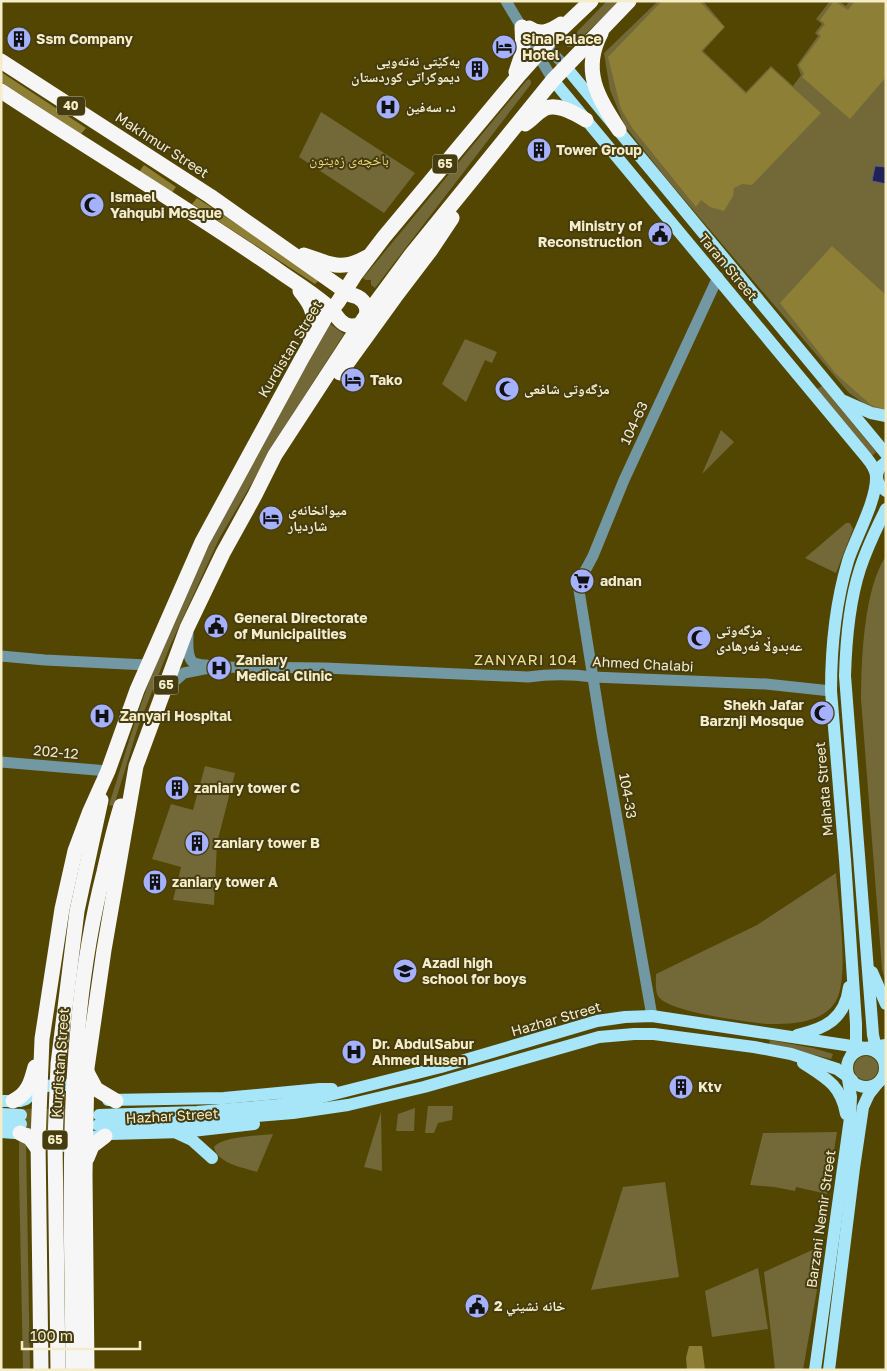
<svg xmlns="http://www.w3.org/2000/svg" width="887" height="1371" viewBox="0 0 887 1371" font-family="'Golos Text','Noto Naskh Arabic',sans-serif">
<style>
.green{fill:#726838}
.forest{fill:#8e7f37}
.water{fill:#212358;stroke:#616079}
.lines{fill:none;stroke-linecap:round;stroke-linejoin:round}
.major-tunnel{stroke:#6b5f20;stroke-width:12;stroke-dasharray:12 6;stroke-linecap:butt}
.minor{stroke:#7298a3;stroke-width:11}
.major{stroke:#a6e6f8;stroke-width:12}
.highway{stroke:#f6f6f6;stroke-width:15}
.labels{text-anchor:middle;stroke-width:4;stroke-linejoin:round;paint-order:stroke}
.shield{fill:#453c12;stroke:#c0b891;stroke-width:1}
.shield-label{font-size:12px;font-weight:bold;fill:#f5edc7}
.poi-label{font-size:14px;font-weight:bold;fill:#f5edc7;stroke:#453c12;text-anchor:start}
.street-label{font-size:14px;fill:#f5edc7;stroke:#453c12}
.park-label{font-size:14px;fill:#efd974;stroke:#453c12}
.neighbourhood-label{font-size:15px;letter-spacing:1px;fill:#f2e192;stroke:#453c12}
</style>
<rect width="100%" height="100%" fill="#534602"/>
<g class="green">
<path d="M607,1H621L571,47H567V42Z"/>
<path d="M658,1H703L725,27L703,51L746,92L771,66L793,86L801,75L797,65L818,36L815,33L822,24L816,19L830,1H839L846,6L850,1H886V411L869,407L849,393L665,177L625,126L610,90L604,53Z"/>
<path d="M529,79L531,81V84L375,288L371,285V280H366L363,278L526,81Z"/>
<path d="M321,112L415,173L384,213L299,157Z"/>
<path d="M330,324L344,334L287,423L219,539L170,646L138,727L114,806L109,805C126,751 142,696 164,644C210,533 270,428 330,324Z"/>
<path d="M465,339L497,352L492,363L485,360L466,402L442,384Z"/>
<path d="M822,386L876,452L872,456L817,389Z"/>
<path d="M721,430L734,442L702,474Z"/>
<path d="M846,523H850L853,529L836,573L805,558Z"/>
<path d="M886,556V983L882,969L861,699C861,660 864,588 886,556Z"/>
<path d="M205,766L235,773L217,843L214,905L173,900L181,867L152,859L171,804L193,810Z"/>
<path d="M836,873C838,902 851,983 834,1004C829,1011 820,1017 812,1019C799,1024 781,1024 767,1024C748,1022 667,1012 658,996C655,991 656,980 656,974L757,925Z"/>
<path d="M770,1040L813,1048L833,1054L831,1059L769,1044Z"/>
<circle cx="866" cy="1068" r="12"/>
<path d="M428,1106H453L452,1120L438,1123L434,1133H425Z"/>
<path d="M415,1108L414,1131H396L398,1114Z"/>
<path d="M381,1112L382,1171L364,1167Z"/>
<path d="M837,1132L827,1194L796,1187L795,1191L774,1187L750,1185L763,1133Z"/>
<path d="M273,1134L257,1172C242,1167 218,1164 214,1147C224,1136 258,1136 273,1134Z"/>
<path d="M21,1140L26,1141L30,1370H23L19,1173V1141Z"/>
<path d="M665,1182L679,1277L591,1290L623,1187Z"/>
<path d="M821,1246L822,1261L803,1370H775L764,1272Z"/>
<path d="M758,1268L768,1329L712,1337L705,1291Z"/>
</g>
<g class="forest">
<path d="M662,1H699L724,27L701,51L746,94L771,68L821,113L752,185L742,184L734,188L733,196L724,211L710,207L701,200L696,207L633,129L621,109L608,57Z"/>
<path d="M834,1L848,10L855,1H886V77L850,119L802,77L804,74L799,65L821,36L818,33L825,24L820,20Z"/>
<path d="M1,72L86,128L81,134L1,82Z"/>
<path d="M144,165L176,187L171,194L139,172Z"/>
<path d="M197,198L320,279L315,284L192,204Z"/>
<path d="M832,246L886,295V410L871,405L836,374L780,303Z"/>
<path d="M689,1346H702L705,1370H687L686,1358Z"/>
</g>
<path class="water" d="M875,166L886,167V184L872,181Z"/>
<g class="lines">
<g class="major-tunnel">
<path d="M21,1115H81"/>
<path d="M21,1124L81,1125"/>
</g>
<g class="minor">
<path d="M506,1L553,80"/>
<path d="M529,28L565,66"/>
<path d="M188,634C188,642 186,658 194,663C198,664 204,665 207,665"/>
<path d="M1,656L45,660L147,665"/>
<path d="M166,689L184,673L214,667L325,668L528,677C550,674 570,674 593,677L766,684L831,691"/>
<path d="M1,762L108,771"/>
<path d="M652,1016L602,734L578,584L593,556L624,480L718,277"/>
</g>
<g class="major">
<path d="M565,66L886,454"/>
<path d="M553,80L866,457C871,463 876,470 876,477C877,500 855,539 848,561C835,604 831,647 831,691L845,860L856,1024V1044L851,1056"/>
<path d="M844,401L871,413L886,416"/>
<path d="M886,462C874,470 874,483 886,491"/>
<path d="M872,972L886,1004"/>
<path d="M797,1035C825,1029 845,1019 849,987"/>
<circle cx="866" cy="1068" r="19"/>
<path d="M882,1057L875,1044L873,1035L845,676C846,640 849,603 860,569C867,548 876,529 886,509"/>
<path d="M803,1063C826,1078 841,1085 846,1114"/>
<path d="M108,1100L224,1098L320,1089H332"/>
<path d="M1,1101H20L26,1099L39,1088L52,1085H67"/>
<path d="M1,1114L21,1115"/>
<path d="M99,1115L197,1112L278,1105L318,1098L441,1067L597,1021L625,1017L652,1016L865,1048L886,1045"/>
<path d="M1,1123L21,1124"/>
<path d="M98,1125L199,1121L293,1113L348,1105L424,1087L599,1037L634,1034H654L754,1047L791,1054L837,1069L852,1080"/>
<path d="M1,1132L28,1134L44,1142L65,1146L77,1144L85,1139L110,1134L183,1132L254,1124"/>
<path d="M177,1133L192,1140L212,1158"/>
<path d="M815,1370L850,1118L851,1097L847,1073"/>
<path d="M829,1370L854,1168L863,1107L869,1094L877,1084"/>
</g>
<g class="highway">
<path d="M529,28C541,36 550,31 561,24"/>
<path d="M601,33C581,71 598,97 619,130"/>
<path d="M1,61L210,196L351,295C373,298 371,327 351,326C341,325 337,316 331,309C315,294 294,282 276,269C186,207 92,151 1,91"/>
<path d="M516,72L523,51L522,27"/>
<path d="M525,124C531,120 537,113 544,109C557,102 576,114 586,120"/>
<path d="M304,255C331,264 340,272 367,257"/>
<path d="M300,291C314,308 316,316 309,336"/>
<path d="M340,373L395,297L430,251L452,218"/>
<path d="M88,1074L96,1089L116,1101"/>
<path d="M13,1101C28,1094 31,1082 35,1067"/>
<path d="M20,1133L30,1138L38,1149"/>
<path d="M87,1158L92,1146L105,1136"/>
<path d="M41,1370L38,1140L42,1039L62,909L75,851L90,811L108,771L137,690L202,542L301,360L325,318L338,302L355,275L384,237L520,74L552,38L591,1"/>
<path d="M58,1370L55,1141L58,1064L77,911L101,800"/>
<path d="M73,1370C72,1203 62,1035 104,872C109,850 114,828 121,806"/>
<path d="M87,1370L85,1174L87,1068L104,950L136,766L187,628L223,553L255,495L275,455L363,320L411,255L553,80L629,1"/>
</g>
</g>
<defs>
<symbol id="building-disc" viewBox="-11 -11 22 22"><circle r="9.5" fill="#a6b1fc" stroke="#453c12"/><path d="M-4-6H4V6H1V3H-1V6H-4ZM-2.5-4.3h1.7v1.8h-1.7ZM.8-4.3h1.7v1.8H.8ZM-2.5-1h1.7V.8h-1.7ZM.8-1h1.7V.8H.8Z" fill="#111"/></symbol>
<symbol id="hotel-disc" viewBox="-11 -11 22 22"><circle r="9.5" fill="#a6b1fc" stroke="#453c12"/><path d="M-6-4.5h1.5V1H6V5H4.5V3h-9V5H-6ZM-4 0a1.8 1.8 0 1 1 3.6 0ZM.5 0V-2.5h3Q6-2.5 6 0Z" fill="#111"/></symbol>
<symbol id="hospital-disc" viewBox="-11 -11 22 22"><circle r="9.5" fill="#a6b1fc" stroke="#453c12"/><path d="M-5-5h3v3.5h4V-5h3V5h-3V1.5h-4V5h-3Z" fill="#111"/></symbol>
<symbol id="mosque-disc" viewBox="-11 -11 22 22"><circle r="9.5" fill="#a6b1fc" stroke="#453c12"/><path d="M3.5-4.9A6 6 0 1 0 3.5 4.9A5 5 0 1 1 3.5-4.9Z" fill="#111"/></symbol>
<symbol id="civic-disc" viewBox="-11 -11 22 22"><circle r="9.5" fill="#a6b1fc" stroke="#453c12"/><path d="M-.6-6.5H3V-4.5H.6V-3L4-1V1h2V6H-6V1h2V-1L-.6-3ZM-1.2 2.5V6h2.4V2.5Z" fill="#111"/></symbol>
<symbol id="supermarket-disc" viewBox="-11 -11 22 22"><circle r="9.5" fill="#a6b1fc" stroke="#453c12"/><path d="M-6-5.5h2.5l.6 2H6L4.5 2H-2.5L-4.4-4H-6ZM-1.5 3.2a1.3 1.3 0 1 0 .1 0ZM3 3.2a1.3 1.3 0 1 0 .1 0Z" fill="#111"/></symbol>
<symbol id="school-disc" viewBox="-11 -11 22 22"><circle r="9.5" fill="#a6b1fc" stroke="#453c12"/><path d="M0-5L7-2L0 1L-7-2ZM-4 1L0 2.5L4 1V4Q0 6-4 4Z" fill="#111"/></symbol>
</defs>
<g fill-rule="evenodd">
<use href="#building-disc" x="5" y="25" width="28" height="28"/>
<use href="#hotel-disc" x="490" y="33" width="28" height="28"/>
<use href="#building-disc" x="463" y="55" width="28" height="28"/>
<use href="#hospital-disc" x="374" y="93" width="28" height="28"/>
<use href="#building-disc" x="525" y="136" width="28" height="28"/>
<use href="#mosque-disc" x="78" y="191" width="28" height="28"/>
<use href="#civic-disc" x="646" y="220" width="28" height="28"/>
<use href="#hotel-disc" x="339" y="366" width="28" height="28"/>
<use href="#mosque-disc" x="493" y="375" width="28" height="28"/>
<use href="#hotel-disc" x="257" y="504" width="28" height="28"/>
<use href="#supermarket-disc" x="568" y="567" width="28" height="28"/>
<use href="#civic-disc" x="202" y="612" width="28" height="28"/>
<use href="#mosque-disc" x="685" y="624" width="28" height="28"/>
<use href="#hospital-disc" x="205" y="654" width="28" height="28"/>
<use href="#mosque-disc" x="808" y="699" width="28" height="28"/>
<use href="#hospital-disc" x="88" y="702" width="28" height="28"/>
<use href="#building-disc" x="163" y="774" width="28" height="28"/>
<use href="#building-disc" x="183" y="829" width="28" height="28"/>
<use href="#building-disc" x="141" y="868" width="28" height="28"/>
<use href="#school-disc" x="391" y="957" width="28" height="28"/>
<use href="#hospital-disc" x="340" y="1038" width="28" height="28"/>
<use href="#building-disc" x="667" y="1073" width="28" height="28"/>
<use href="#civic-disc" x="463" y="1292" width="28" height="28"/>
</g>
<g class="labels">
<g class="shield">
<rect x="57" y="96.5" width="28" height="19" rx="4"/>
<rect x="432.5" y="154.5" width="25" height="19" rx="4"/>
<rect x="153.5" y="675.5" width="25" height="19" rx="4"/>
<rect x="42.5" y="1130.5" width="25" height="19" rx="4"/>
</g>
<g class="shield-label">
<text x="71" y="110">40</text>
<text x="445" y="168">65</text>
<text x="166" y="689">65</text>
<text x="55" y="1144">65</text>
</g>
<g class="poi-label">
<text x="36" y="44">Ssm Company</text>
<text x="522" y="44">Sina Palace<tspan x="522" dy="16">Hotel</tspan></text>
<text x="460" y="66" text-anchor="end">یه‌كێتی نه‌ته‌ویی<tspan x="460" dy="16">دیموكراتی كوردستان</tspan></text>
<text x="406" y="112">د. سەفین</text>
<text x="556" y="155">Tower Group</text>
<text x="110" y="202">Ismael<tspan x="110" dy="16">Yahqubi Mosque</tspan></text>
<text x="642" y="231" text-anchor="end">Ministry of<tspan x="642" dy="16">Reconstruction</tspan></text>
<text x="370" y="385">Tako</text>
<text x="524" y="394">مزگەوتی شافعی</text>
<text x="288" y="515">میوانخانەی<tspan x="288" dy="16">شاردیار</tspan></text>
<text x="600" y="586">adnan</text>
<text x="234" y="623">General Directorate<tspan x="234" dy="16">of Municipalities</tspan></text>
<text x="716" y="635">مزگەوتی<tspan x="716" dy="16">عەبدوڵا فەرهادی</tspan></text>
<text x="236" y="665">Zaniary<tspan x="236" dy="16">Medical Clinic</tspan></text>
<text x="804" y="710" text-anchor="end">Shekh Jafar<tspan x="804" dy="16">Barznji Mosque</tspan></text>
<text x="120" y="721">Zanyari Hospital</text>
<text x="194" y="793">zaniary tower C</text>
<text x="214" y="848">zaniary tower B</text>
<text x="172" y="887">zaniary tower A</text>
<text x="422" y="968">Azadi high<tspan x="422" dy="16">school for boys</tspan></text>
<text x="372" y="1049">Dr. AbdulSabur<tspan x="372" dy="16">Ahmed Husen</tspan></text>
<text x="698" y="1092">Ktv</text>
<text x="494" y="1311">خانه نشيني 2</text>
</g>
<g class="street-label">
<text transform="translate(162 145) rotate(33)" y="5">Makhmur Street</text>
<text transform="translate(728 267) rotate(50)" y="5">Taran Street</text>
<text transform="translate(290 349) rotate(-59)" y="5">Kurdistan Street</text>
<text transform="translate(634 423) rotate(-65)" y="5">104-63</text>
<text transform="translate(643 664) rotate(3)" y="5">Ahmed Chalabi</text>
<text transform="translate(56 752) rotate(5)" y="5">202-12</text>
<text transform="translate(824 789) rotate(-95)" y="5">Mahata Street</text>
<text transform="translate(628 796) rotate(80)" y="5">104-33</text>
<text transform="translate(556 1019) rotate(-16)" y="5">Hazhar Street</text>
<text transform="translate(60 1063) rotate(-86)" y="5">Kurdistan Street</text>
<text transform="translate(172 1116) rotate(-3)" y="5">Hazhar Street</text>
<text transform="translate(821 1219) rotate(-82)" y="5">Barzani Nemir Street</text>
</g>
<g class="park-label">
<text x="349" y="165">باخچەی زەیتون</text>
</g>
<g class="neighbourhood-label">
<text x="526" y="665">ZANYARI 104</text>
</g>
</g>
<rect width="887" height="1371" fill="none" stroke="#f5edc7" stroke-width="5"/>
<path d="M22 1341v8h118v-8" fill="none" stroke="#f5edc7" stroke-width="2.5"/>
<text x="30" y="1341" font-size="15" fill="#f5edc7" stroke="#453c12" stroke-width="4" paint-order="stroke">100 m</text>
</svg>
